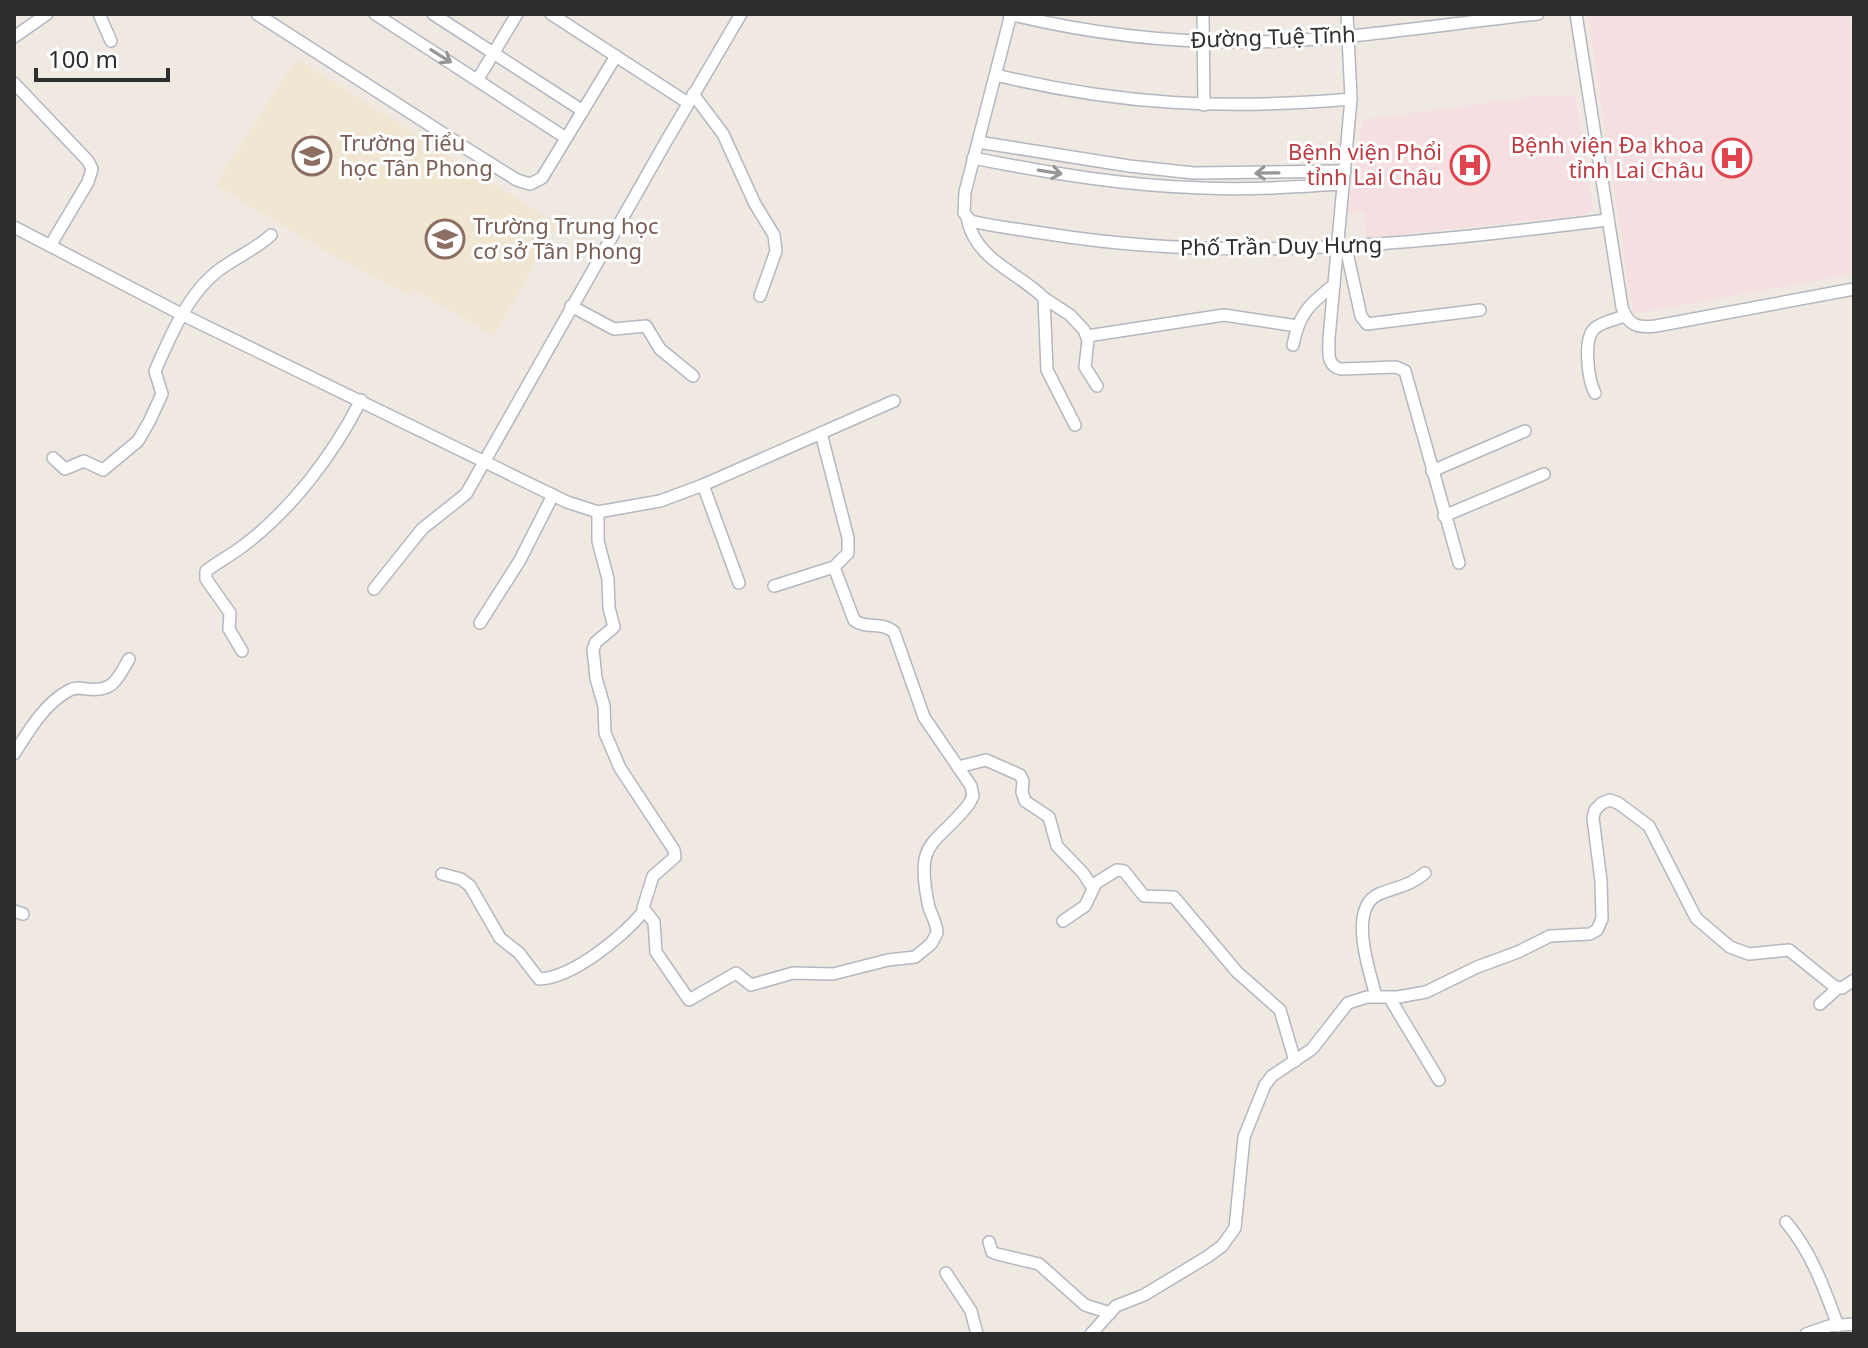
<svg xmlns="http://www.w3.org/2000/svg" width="1868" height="1348" viewBox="0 0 1868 1348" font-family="'Noto Sans',sans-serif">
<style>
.education{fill:#f0e6d1}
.medical{fill:#f5dfe0}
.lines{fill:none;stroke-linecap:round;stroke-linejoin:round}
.minor-casing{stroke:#b4b7c1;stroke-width:14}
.minor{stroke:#fff;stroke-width:11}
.oneway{stroke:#969696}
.labels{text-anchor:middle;stroke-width:6;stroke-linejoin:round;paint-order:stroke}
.street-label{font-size:22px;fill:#2e2e2e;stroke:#fff}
.education-label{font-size:22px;fill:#785e54;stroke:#fff;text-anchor:start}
.health-label{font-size:22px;fill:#be3a42;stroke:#fff;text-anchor:end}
</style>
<rect width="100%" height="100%" fill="#efe9e1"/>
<path class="education" d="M297,59L557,224L494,336L415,290L411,296L331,254L215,185Z"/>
<g class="medical">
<path d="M1588,14H1848L1854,41V274L1633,314Z"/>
<path d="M1542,95L1575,96L1593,210L1583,215L1367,238L1364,212L1347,213L1363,120Z"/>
</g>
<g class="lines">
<defs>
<g id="minor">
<path d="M99,14L111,41"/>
<path d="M257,14L464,147L517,180L530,184L542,178L616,56"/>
<path d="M375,14L566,138"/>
<path d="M433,14L583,111"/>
<path d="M551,14L688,103"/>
<path d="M1009,14C1098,36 1190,45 1282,41C1368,37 1453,23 1538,14"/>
<path d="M1011,14L965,192L964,213L971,221C996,227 1023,230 1049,234C1235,264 1422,243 1607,220"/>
<path d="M1203,14L1204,105"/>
<path d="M1347,14L1351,99L1329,338C1329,351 1326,366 1341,369L1396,367L1405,371L1459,563"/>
<path d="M1576,14L1622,307C1628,326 1638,328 1656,326L1854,289"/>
<path d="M14,37L47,14"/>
<path d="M996,75C1118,105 1226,110 1351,99"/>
<path d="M478,79L517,14"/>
<path d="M14,83L88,161L92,169L88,182L50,246"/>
<path d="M693,94L723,134L755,204L774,235L776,251L760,296"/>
<path d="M978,142L1129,166L1194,173L1345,171"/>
<path d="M973,158C1049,173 1126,186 1203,188C1250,190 1296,187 1343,184"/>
<path d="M967,218C976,261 1017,271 1044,298L1047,370L1075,425"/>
<path d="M14,227L183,315L567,502L598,512L660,501L703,485L894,401"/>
<path d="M1346,248L1361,316L1367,324L1480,310"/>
<path d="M1044,298L1070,315L1084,330L1088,340L1085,367L1097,386"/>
<path d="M571,306L614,329L646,326L660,349L693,376"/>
<path d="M1087,336L1224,315L1297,326"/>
<path d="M1293,345C1299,314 1309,304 1334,285"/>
<path d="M1595,393C1588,380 1583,340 1594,329C1601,322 1616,319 1625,316"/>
<path d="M53,458L65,469L84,461L103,470L138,441L149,422L162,394L155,371C170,337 188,293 219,270C236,257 255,250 271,235"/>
<path d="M1432,471L1525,431"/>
<path d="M703,485L739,583"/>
<path d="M598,512V541L608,579L609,608L614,627L596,642L593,649L596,678L604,706L605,733L620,768L674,850L675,857L653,876L643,908L654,922L656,952L689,1000L736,973L751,985L793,973L833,974L888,960L915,957L931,944L937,933C937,922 930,914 928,903C915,838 935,847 969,804L973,796L971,786L924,717L894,632C882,621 866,630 854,620L834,567"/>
<path d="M1444,516L1544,474"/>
<path d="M774,586L834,567L848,553V538L821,433"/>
<path d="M374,589L422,529L466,494L664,145L741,14"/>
<path d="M480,623L520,560L553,495"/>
<path d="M242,651L229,629L230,613L206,579V571C218,562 231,555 243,546C292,509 333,455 361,400"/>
<path d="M14,754C28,732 44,704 68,691C74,687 80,688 87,689C113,692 117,680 129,659"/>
<path d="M958,767L986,760L1020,775L1023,781L1022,792L1025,801L1049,817L1057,846L1083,873L1092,887"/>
<path d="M442,874L461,879L470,886L500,938L519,953L539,979C573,978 623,936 644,911"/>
<path d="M14,911L23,914"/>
<path d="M1063,921L1085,906L1096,883L1117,870L1124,871L1144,896L1174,897L1237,972L1280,1010L1295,1061"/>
<path d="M1376,996C1370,973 1347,908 1379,894C1396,887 1410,886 1425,873"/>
<path d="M1389,997L1439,1080"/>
<path d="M1820,1004L1838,988"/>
<path d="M1786,1222C1812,1253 1824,1288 1838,1326"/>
<path d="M989,1242L992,1252L997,1254L1039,1264L1085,1305L1110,1313"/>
<path d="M946,1273L971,1311L977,1334"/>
<path d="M1091,1334L1116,1306L1144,1295L1207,1257L1222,1246L1235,1228L1244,1137L1265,1085L1272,1076L1312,1049L1348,1003L1367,997H1398L1426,992L1477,967L1518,952L1550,936L1590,934L1597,930L1602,919L1601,881L1593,818L1595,810L1602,803L1610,800L1618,803L1649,826L1696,918L1730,947L1749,954L1789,950L1835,987L1842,988L1854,980"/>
<path d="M1806,1334L1829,1326L1854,1324"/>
</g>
</defs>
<use href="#minor" class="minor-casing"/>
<use href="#minor" class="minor"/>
</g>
<defs><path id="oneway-shaft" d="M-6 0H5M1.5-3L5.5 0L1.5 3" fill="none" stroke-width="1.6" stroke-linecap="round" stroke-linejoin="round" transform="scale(2)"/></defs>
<g class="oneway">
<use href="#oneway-shaft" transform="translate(441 56) rotate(32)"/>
<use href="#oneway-shaft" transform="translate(1050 172) rotate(9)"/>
<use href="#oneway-shaft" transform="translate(1267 173) rotate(179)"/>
</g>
<defs>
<symbol id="school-ring" viewBox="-11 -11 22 22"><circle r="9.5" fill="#fff" stroke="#8d6e63" stroke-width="1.5"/><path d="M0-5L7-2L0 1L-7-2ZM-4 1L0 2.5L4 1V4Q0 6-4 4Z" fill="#8d6e63"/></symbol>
<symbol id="hospital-ring" viewBox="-11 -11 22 22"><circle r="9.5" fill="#fff" stroke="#e0444e" stroke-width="1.5"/><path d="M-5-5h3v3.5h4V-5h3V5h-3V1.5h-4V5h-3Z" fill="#e0444e"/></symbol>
</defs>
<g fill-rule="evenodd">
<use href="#school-ring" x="290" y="134" width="44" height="44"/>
<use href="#hospital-ring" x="1710" y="136" width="44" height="44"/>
<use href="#hospital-ring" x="1448" y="143" width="44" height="44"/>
<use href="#school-ring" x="423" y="217" width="44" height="44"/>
</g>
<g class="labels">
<g class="street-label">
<text transform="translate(1273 37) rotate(-2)" y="8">Đường Tuệ Tĩnh</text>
<text transform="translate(1281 246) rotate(-1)" y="8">Phố Trần Duy Hưng</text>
</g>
<g class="education-label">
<text x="340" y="151">Trường Tiểu<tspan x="340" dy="25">học Tân Phong</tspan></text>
<text x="473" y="234">Trường Trung học<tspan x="473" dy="25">cơ sở Tân Phong</tspan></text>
</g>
<g class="health-label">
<text x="1704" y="153">Bệnh viện Đa khoa<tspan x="1704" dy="25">tỉnh Lai Châu</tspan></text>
<text x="1442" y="160">Bệnh viện Phổi<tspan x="1442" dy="25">tỉnh Lai Châu</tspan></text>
</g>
</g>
<rect width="1868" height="1348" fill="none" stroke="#2e2e2e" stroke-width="32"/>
<path d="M36 68v12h132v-12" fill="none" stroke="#2e2e2e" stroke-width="4"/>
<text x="48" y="68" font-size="24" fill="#2e2e2e" stroke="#ffffff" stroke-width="6" paint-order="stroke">100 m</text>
</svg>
